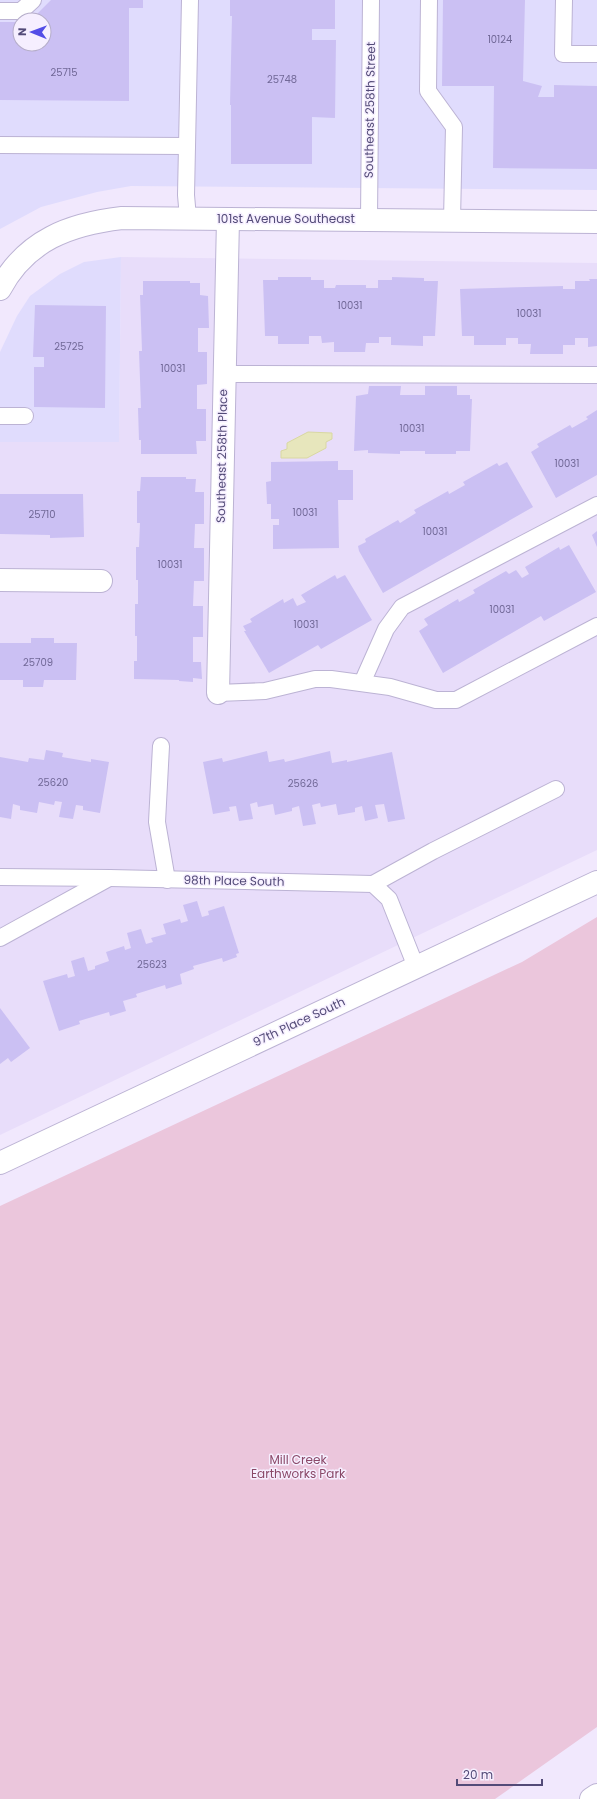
<svg xmlns="http://www.w3.org/2000/svg" width="597" height="1799" viewBox="0 0 597 1799" font-family="Poppins,sans-serif">
<style>
.residential{fill:#e8ddfa}
.commercial{fill:#e0dcfd;fill-rule:evenodd}
.green{fill:#ebc6dc}
.water{fill:#e7e6bc;stroke:#d9d8a2}
.building{fill:#cbc0f3}
.lines{fill:none;stroke-linecap:round;stroke-linejoin:round}
.service-casing{stroke:#bcb3d4;stroke-width:18}
.minor-casing{stroke:#bcb3d4;stroke-width:24}
.tertiary-casing{stroke:#bcb3d4;stroke-width:24}
.service{stroke:#fff;stroke-width:16}
.minor{stroke:#fff;stroke-width:22}
.tertiary{stroke:#fff;stroke-width:22}
.labels{text-anchor:middle;stroke-width:3;stroke-linejoin:round;paint-order:stroke}
.number-label{font-size:10px;fill:#716897}
.street-label{font-size:12px;fill:#534b78;stroke:#f6efff}
.park-label{font-size:12px;fill:#8a4868;stroke:#f6efff}
</style>
<rect width="100%" height="100%" fill="#f1e8fd"/>
<path class="residential" d="M121,257L597,263V850L0,1135V442H119Z"/>
<g class="commercial">
<path d="M0,0H597V190L131,186L97,192L41,207L0,229ZM20,20H44V44H20Z"/>
<path d="M121,257L119,442H0V352L17,316L30,296L60,274L84,262Z"/>
</g>
<path class="green" d="M597,917V1727L495,1799H0V1206L522,962Z"/>
<path class="water" d="M308,432L332,433V439L326,442V448L307,458H281V451L287,449V443Z"/>
<g class="building">
<path d="M51,0H143V8H129V101L0,100V22H20V44H44V20H31Z"/>
<path d="M230,0H335V29H312V40H336L335,118L312,117V164H231V105H230L232,16H230Z"/>
<path d="M443,0H525L523,81L542,86L538,97H554V85L597,86V169L493,168L494,86H442Z"/>
<path d="M278,277H311V280H324V288H335L336,285H366V288H378V280H392V277L424,278V281H438L435,336H423V346L391,345V337H379V343H366L365,352H334V342L322,343L321,336H309V344H278V336H265L263,280H278Z"/>
<path d="M589,279H597V346L588,347V338H575V345H563V354H530L531,344H518V338H506V345H474V336H462L460,289L563,286V289H575V281H590Z"/>
<path d="M143,281H190V283H200V295L208,296L209,328H198V352H207V384L197,385V409H206V441H196L197,454H141V440H139L138,408H141L139,351H142L140,295H143Z"/>
<path d="M35,305L106,306L105,408L34,407V367H44V357H33Z"/>
<path d="M369,386H401L400,395H425V386H457V395H470V399H472L470,451H456V454H425V451H400V454L368,453V450L354,451L356,396L368,394Z"/>
<path d="M597,410V475L556,498L531,452L539,447L537,444L570,425L572,428L588,419L586,417Z"/>
<path d="M338,461V470H353V500H338L339,548L273,549V525H279V519H271V504H267L266,482L271,481V462Z"/>
<path d="M507,462L533,507L383,593L359,551L358,546L366,542L365,539L398,520L400,523L416,513L414,510L448,491L449,494L465,485L463,482L497,463L499,466Z"/>
<path d="M141,477H186V479H196L195,492H204V524H195L194,548H204V581H194L193,606H203V637H193V662H201L202,679L193,678V682L179,681V680L134,679V661H137V636H135V604H138V580H136V547H139L140,523H137V491H140Z"/>
<path d="M0,494H83L84,537L50,538V535L0,534Z"/>
<path d="M597,531V547L592,535Z"/>
<path d="M569,545L596,592L544,621L541,616L443,673L419,631L428,625L424,619L458,599L459,602L475,593L473,590L506,571L509,574L516,570L522,578L529,574L525,567L559,547L560,550Z"/>
<path d="M335,575L337,579L345,575L372,620L321,649L318,645L269,673L244,631H246L243,626L252,622L250,619L283,599L284,603L293,598L297,606L306,602L301,595Z"/>
<path d="M31,638H54V643H77L76,680H44L43,687H23V680H0V643H31Z"/>
<path d="M46,750L63,753L62,757L91,762V759L109,762L100,813L83,810V806L76,805L73,819L59,817L62,802L55,801L54,805L39,802L37,813L20,810V806L13,804L11,819L0,817V757L28,762L29,758L44,760Z"/>
<path d="M267,751L269,762L284,759L285,762L330,751L332,763L347,760V762L392,752L405,819L388,822L384,804L375,805L378,818L365,821L362,806L355,808V812L338,815L336,804L321,807L320,803L312,805L316,824L303,826L299,806L292,808V811L275,815L273,804L258,807L257,802L250,804L253,819L239,821L236,806L229,807L230,811L213,814L203,762L222,758L223,762Z"/>
<path d="M197,901L202,917L209,915L208,911L224,906L239,953L236,954L237,957L223,962L222,958L193,966L194,969L180,974L182,984L166,989L165,985L136,994L137,997L123,1001L126,1011L110,1016L109,1012L79,1021L80,1024L59,1031L43,981L67,974L68,978L75,976L71,961L84,957L88,971L95,969V966L109,961L106,952L124,946L125,950L131,948L127,933L141,929L146,944L153,942L151,938L166,934L163,924L180,919L181,923L188,921L183,905Z"/>
<path d="M0,1008L30,1048L11,1062L8,1058L0,1064Z"/>
</g>
<g class="lines">
<defs>
<g id="service">
<path d="M429,0L428,91L454,127L452,220"/>
<path d="M564,0L563,54H597"/>
<path d="M0,11H21L33,0"/>
<path d="M0,145L187,146"/>
<path d="M188,218L186,195L190,0"/>
<path d="M369,219L371,0"/>
<path d="M224,374L597,375"/>
<path d="M0,416H25"/>
<path d="M362,683L386,629L402,607L597,505"/>
<path d="M218,693L265,691L315,679H331L390,687L436,700H456L597,626"/>
<path d="M161,746L157,822L167,880"/>
<path d="M0,877L110,878L373,884L389,899L416,967"/>
<path d="M373,884L433,851L556,789"/>
<path d="M0,938L109,878"/>
</g>
<g id="minor">
<path d="M0,289C26,240 70,224 122,218L597,222"/>
<path d="M0,580L101,581"/>
<path d="M218,693L228,219"/>
<path d="M0,1163L597,882"/>
</g>
<path id="tertiary" d="M591,1799L597,1795"/>
</defs>
<use href="#service" class="service-casing"/>
<use href="#minor" class="minor-casing"/>
<use href="#tertiary" class="tertiary-casing"/>
<use href="#service" class="service"/>
<use href="#minor" class="minor"/>
<use href="#tertiary" class="tertiary"/>
</g>
<g class="labels">
<g class="number-label">
<text x="500" y="43">10124</text>
<text x="64" y="76">25715</text>
<text x="282" y="83">25748</text>
<text x="350" y="309">10031</text>
<text x="529" y="317">10031</text>
<text x="69" y="350">25725</text>
<text x="173" y="372">10031</text>
<text x="412" y="432">10031</text>
<text x="567" y="467">10031</text>
<text x="305" y="516">10031</text>
<text x="42" y="518">25710</text>
<text x="435" y="535">10031</text>
<text x="170" y="568">10031</text>
<text x="502" y="613">10031</text>
<text x="306" y="628">10031</text>
<text x="38" y="666">25709</text>
<text x="53" y="786">25620</text>
<text x="303" y="787">25626</text>
<text x="152" y="968">25623</text>
</g>
<g class="street-label">
<text transform="translate(370 110) rotate(-89)" y="4">Southeast 258th Street</text>
<text x="286" y="223">101st Avenue Southeast</text>
<text transform="translate(222 456) rotate(-89)" y="4">Southeast 258th Place</text>
<text transform="translate(234 881) rotate(1)" y="4">98th Place South</text>
<text transform="translate(299 1022) rotate(-25)" y="4">97th Place South</text>
</g>
<g class="park-label">
<text x="298" y="1464">Mill Creek<tspan x="298" dy="14">Earthworks Park</tspan></text>
</g>
</g>
<g transform="translate(32 32) rotate(271)"><circle r="19" fill="#f6efff" stroke="#b5adc9"/>
<path d="M0-3L7 15L0 10L-7 15Z" fill="#534de7"/>
<text y="-6" font-size="11" font-weight="bold" text-anchor="middle" fill="#534b78">N</text>
</g>
<path d="M457 1779v6h85v-6" fill="none" stroke="#534b78" stroke-width="2"/>
<text x="463" y="1779" font-size="12" fill="#534b78" stroke="#f6efff" stroke-width="3" paint-order="stroke">20 m</text>
</svg>
